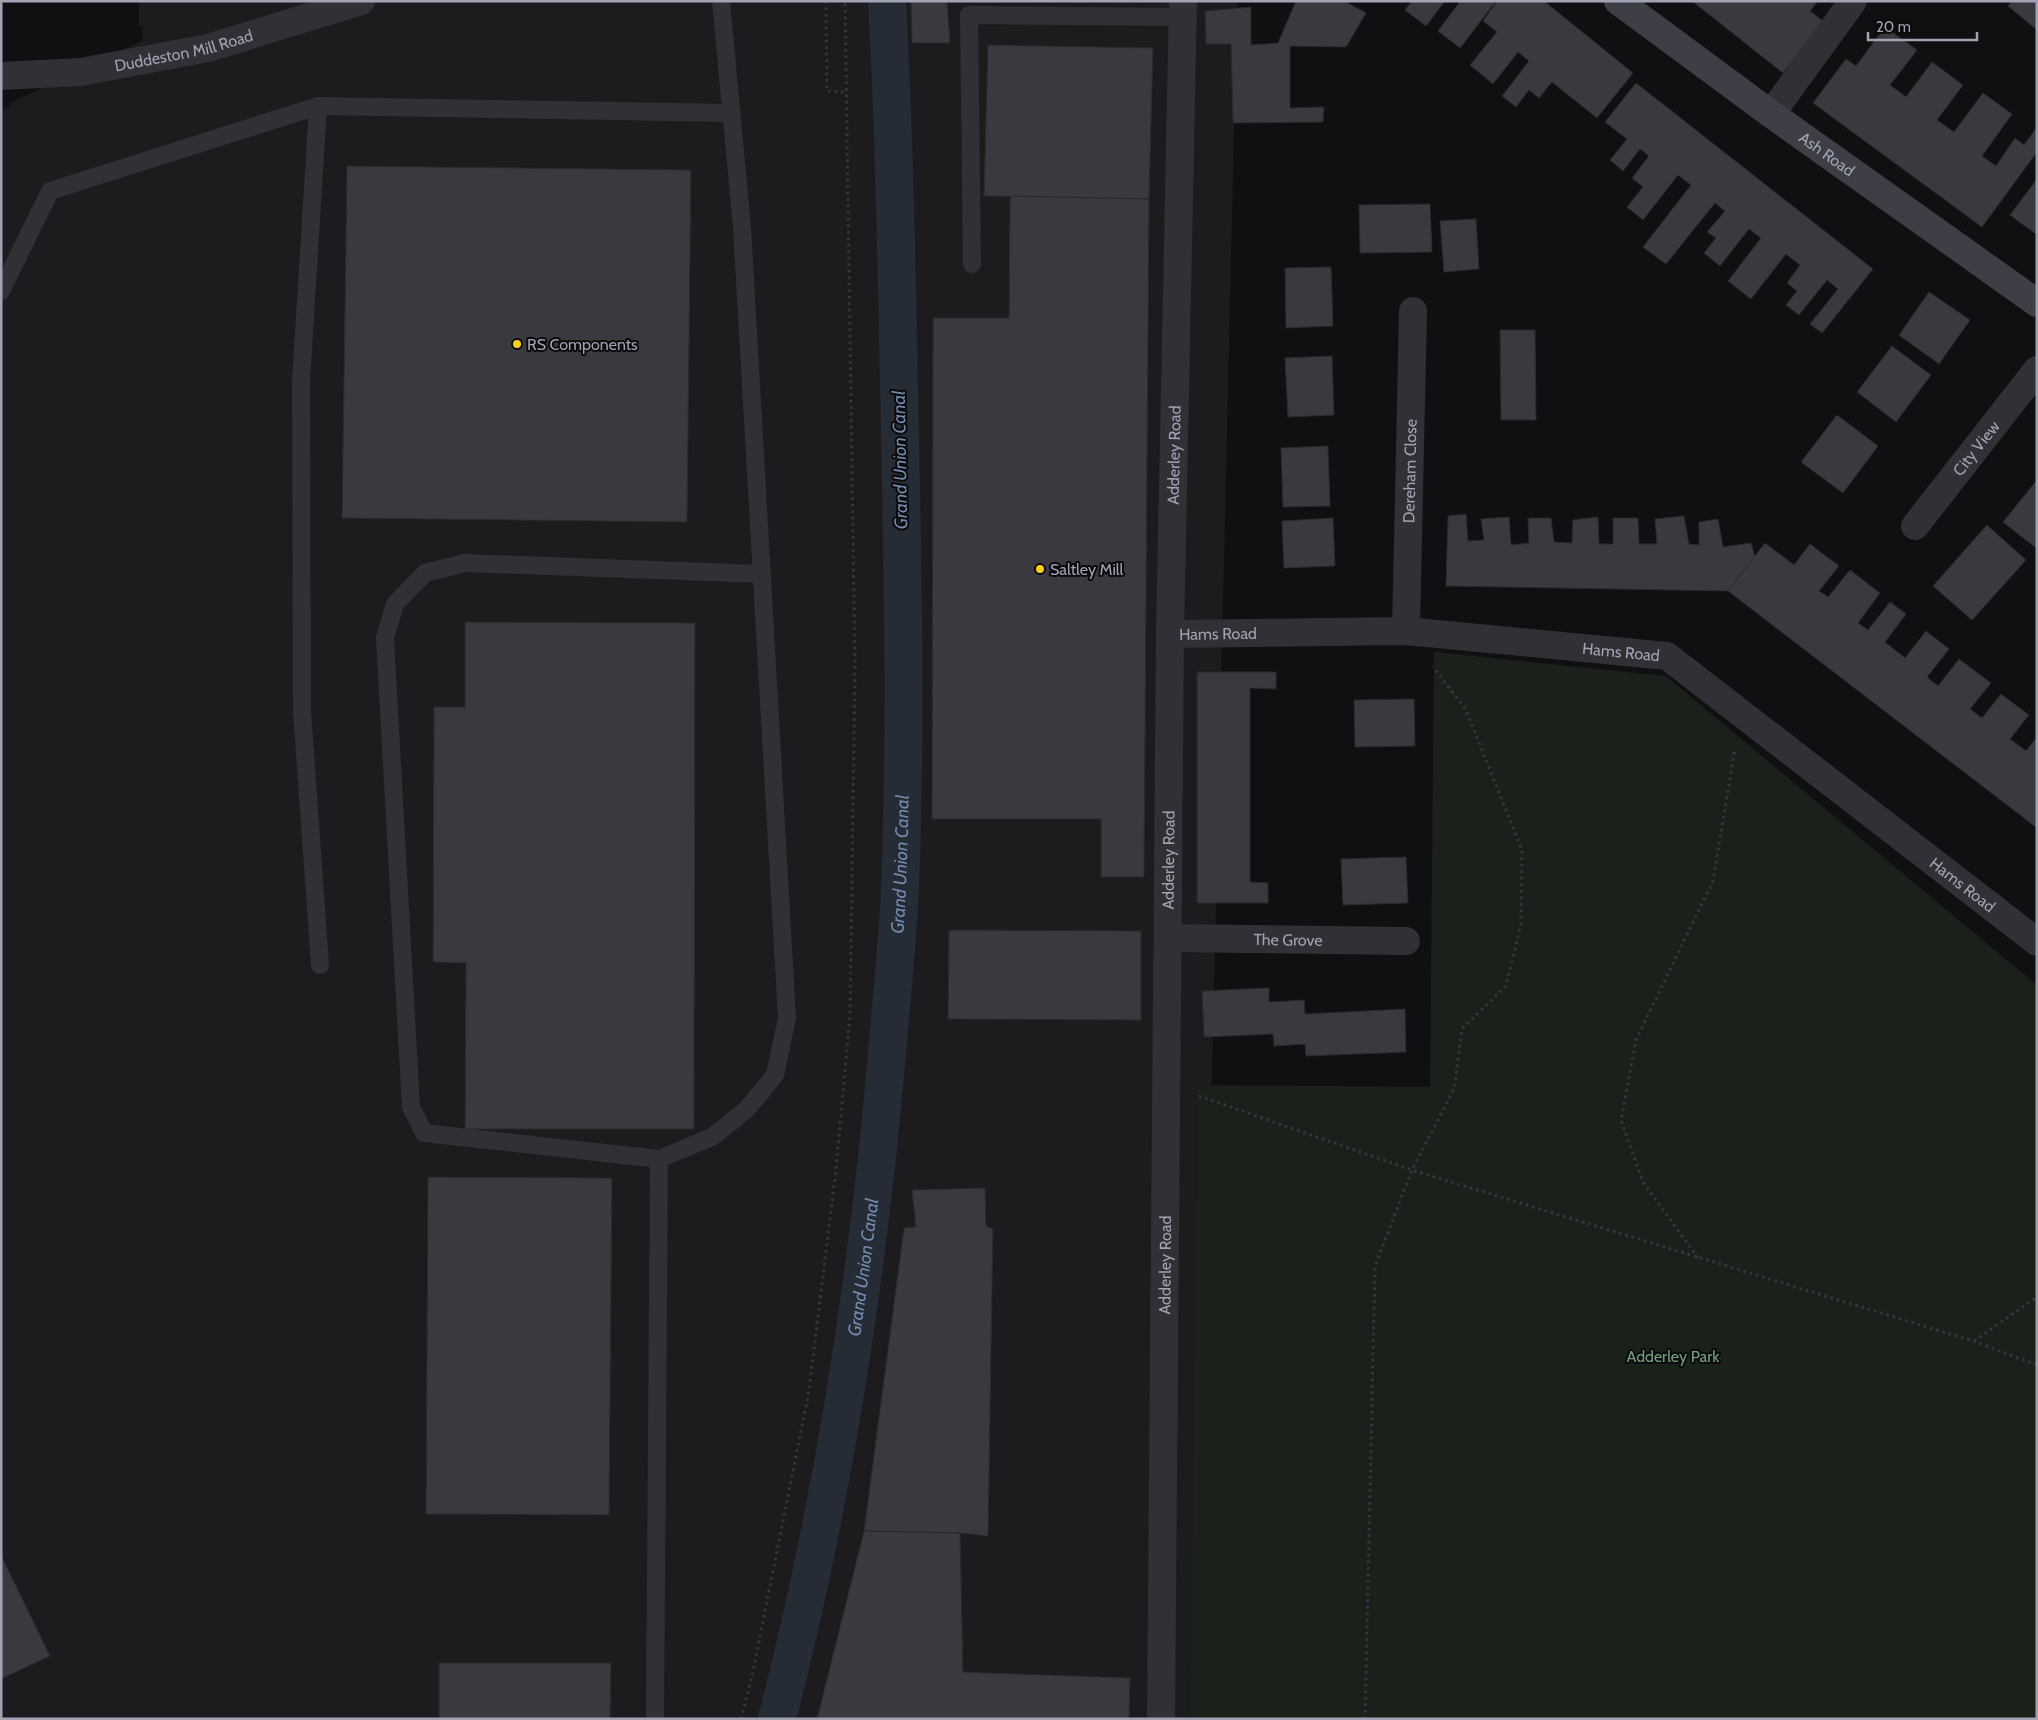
<svg xmlns="http://www.w3.org/2000/svg" width="2038" height="1720" viewBox="0 0 2038 1720" font-family="Cabin,sans-serif">
<style>
.built{fill:#1c1b1e}
.green{fill:#1a211b}
.lines{fill:none;stroke-linecap:round;stroke-linejoin:round}
.canal{stroke:#262c35;stroke-width:38}
.building{fill:#3a393f;stroke:#2a292d}
.path{stroke:#36373d;stroke-width:3;stroke-dasharray:2.5 4;stroke-linecap:butt}
.lane{stroke:#303036;stroke-width:18}
.street{stroke:#303036;stroke-width:28}
.secondary{stroke:#3e3f46;stroke-width:28}
.poi-dot{fill:#f9cf1f;stroke:#0b0a0c;stroke-width:2}
.labels{text-anchor:middle;stroke-width:4;stroke-linejoin:round;paint-order:stroke}
.street-label{font-size:16px;fill:#a0a3b3;stroke:#0b0a0c}
.poi-label{font-size:16px;fill:#a0a3b3;stroke:#0b0a0c;text-anchor:start}
.park-label{font-size:16px;fill:#769f7e;stroke:#0b0a0c}
.water-label{font-size:18px;font-style:italic;fill:#748bb0;stroke:#0b0a0c}
</style>
<rect width="100%" height="100%" fill="#100f11"/>
<path class="built" d="M139,1H1237L1197,1719H1V115L4,108H9L10,103L142,41L143,26H139Z"/>
<path class="green" d="M1434,652L1666,676L2037,985V1719H1190L1198,1085L1430,1087Z"/>
<g class="lines">
<path class="canal" id="s1" d="M777,1719C834,1499 869,1269 888,1042C892,991 898,939 900,887C906,736 903,586 900,435C897,290 895,146 887,1"/>
</g>
<g class="building">
<path d="M911,1H947L950,43H912Z"/>
<path d="M1296,1H1344L1366,13L1346,47L1290,46V108L1324,107L1323,122L1233,123L1231,44H1206L1205,11L1251,7V45L1278,43Z"/>
<path d="M1412,1H1445L1426,26L1405,10Z"/>
<path d="M1457,1H1496L1460,48L1438,31L1459,3Z"/>
<path d="M1497,1H1544L1633,73L1597,118L1552,82L1539,98L1529,90L1516,107L1502,96L1529,61L1518,52L1493,84L1470,65L1497,32L1483,21Z"/>
<path d="M1692,1H1818L1810,11L1823,21L1783,73Z"/>
<path d="M2012,1H2037V30L2008,6Z"/>
<path d="M1885,27L1917,50L1890,85L1906,97L1932,62L1963,85L1937,120L1954,132L1983,93L2012,114L1982,156L1996,166L2015,138L2024,145L2037,127V152L1982,227L1813,103L1846,59L1856,66Z"/>
<path d="M988,45L1153,48L1149,199L984,196Z"/>
<path d="M1636,83L1873,269L1822,333L1810,324L1838,289L1827,280L1799,315L1786,305L1797,291L1787,283L1800,265L1786,254L1751,299L1728,281L1761,238L1749,229L1720,266L1704,253L1716,238L1707,232L1725,211L1715,203L1666,264L1643,247L1691,185L1678,175L1643,220L1627,207L1643,187L1632,178L1649,156L1640,149L1623,171L1610,160L1627,139L1605,122Z"/>
<path d="M347,166L691,170L687,522L342,518Z"/>
<path d="M2037,179V235L2010,215Z"/>
<path d="M1010,196L1149,199L1144,877H1101V819H932L933,318H1009Z"/>
<path d="M1430,204L1432,252L1360,253L1359,205Z"/>
<path d="M1476,219L1479,269L1444,272L1440,221Z"/>
<path d="M1331,267L1333,326L1286,328L1285,268Z"/>
<path d="M1929,292L1970,320L1939,364L1899,335Z"/>
<path d="M1500,330H1535L1536,420H1501Z"/>
<path d="M1892,346L1931,375L1896,422L1857,392Z"/>
<path d="M1332,356L1334,415L1288,417L1285,358Z"/>
<path d="M1837,415L1878,446L1843,493L1801,462Z"/>
<path d="M1328,446L1330,506L1283,507L1281,448Z"/>
<path d="M2037,480V547L2036,548L2003,522Z"/>
<path d="M1466,514L1468,541L1484,540L1481,519L1509,517L1511,545L1529,543L1528,518H1551L1554,542L1572,543L1573,520L1598,517L1599,544H1613V518H1638L1639,544H1657L1655,519L1684,516L1689,544L1699,545V522L1718,519L1723,547L1751,543L1755,557L1728,591L1446,586L1448,516Z"/>
<path d="M1333,518L1335,566L1284,568L1282,521Z"/>
<path d="M1987,525L2026,560L1972,620L1933,586Z"/>
<path d="M1765,543L1794,565L1810,544L1839,566L1819,591L1828,597L1850,570L1880,593L1858,623L1868,630L1890,602L1906,614L1885,642L1905,658L1926,631L1949,649L1927,677L1938,686L1959,659L1991,683L1970,709L1982,718L2001,694L2029,715L2010,739L2026,751L2037,737V828L1728,591Z"/>
<path d="M465,622L695,623L694,1129H465L466,963L433,962L434,707H465Z"/>
<path d="M1197,672H1276V689L1250,688V882L1268,883V903H1197Z"/>
<path d="M1414,699L1415,746L1355,747L1354,700Z"/>
<path d="M1406,857L1408,903L1343,905L1341,859Z"/>
<path d="M949,930L1141,931V1020L948,1019Z"/>
<path d="M1269,988V1002L1304,1000L1305,1014L1405,1009L1406,1052L1306,1056L1305,1044L1274,1046L1273,1034L1204,1037L1202,991Z"/>
<path d="M428,1177L612,1178L609,1515L426,1514Z"/>
<path d="M985,1188L986,1226L993,1229L988,1536L960,1533L864,1531L904,1228L916,1227L912,1190Z"/>
<path d="M864,1531L960,1533L963,1672L1130,1678L1129,1719H817Z"/>
<path d="M1,1555L50,1656L1,1679Z"/>
<path d="M439,1663H611L610,1719H439Z"/>
</g>
<g class="lines">
<g class="path">
<path d="M826,1L827,91L847,92"/>
<path d="M1199,1096L1412,1170L1973,1341L2037,1365"/>
<path d="M1698,1258L1643,1182L1621,1120L1636,1040L1713,881L1735,749"/>
<path d="M1974,1341L2037,1297"/>
<path d="M741,1719L752,1676L809,1391L836,1169L850,1015L855,669L845,1"/>
<path d="M1365,1719L1375,1266L1412,1170L1454,1089L1462,1029L1506,986L1521,924L1522,850L1466,710L1433,667"/>
</g>
<g class="lane">
<path d="M721,1L742,227L787,1018L775,1075L747,1109L712,1137L659,1159L424,1133L411,1107L385,638L395,604L425,573L465,563L762,574"/>
<path d="M318,106L301,382L302,711L320,965"/>
<path d="M972,264L969,15L1183,17"/>
<path d="M1,291L50,191L318,106L731,113"/>
<path d="M655,1719L659,1159"/>
</g>
<g class="street">
<path id="s2" d="M1,76L81,72L208,48L361,1"/>
<path d="M1771,114L1853,1"/>
<path id="s3" d="M1915,526L2037,370"/>
<path id="s4" d="M1406,631L1413,311"/>
<path id="s5" d="M1170,634L1406,631L1667,656L2037,942"/>
<path id="s6" d="M1169,938L1406,941"/>
<path id="s7" d="M1161,1719L1170,634L1183,1"/>
</g>
<path class="secondary" id="s8" d="M1618,1L1771,114L2037,303"/>
</g>
<g class="poi-dot">
<circle cx="517" cy="344" r="5"/>
<circle cx="1040" cy="569" r="5"/>
</g>
<g class="labels">
<g class="street-label">
<text dy="6" stroke="none"><textPath href="#s2" startOffset="185">Duddeston Mill Road</textPath></text>
<text dy="6" stroke="none"><textPath href="#s8" startOffset="259">Ash Road</textPath></text>
<text dy="6" stroke="none"><textPath href="#s3" startOffset="99">City View</textPath></text>
<text dy="6" stroke="none"><textPath href="#s7" startOffset="1264">Adderley Road</textPath></text>
<text dy="6" stroke="none"><textPath href="#s4" startOffset="160">Dereham Close</textPath></text>
<text dy="6" stroke="none"><textPath href="#s5" startOffset="48">Hams Road</textPath></text>
<text dy="6" stroke="none"><textPath href="#s5" startOffset="452">Hams Road</textPath></text>
<text dy="6" stroke="none"><textPath href="#s7" startOffset="859">Adderley Road</textPath></text>
<text dy="6" stroke="none"><textPath href="#s5" startOffset="872">Hams Road</textPath></text>
<text dy="6" stroke="none"><textPath href="#s6" startOffset="119">The Grove</textPath></text>
<text dy="6" stroke="none"><textPath href="#s7" startOffset="454">Adderley Road</textPath></text>
</g>
<g class="poi-label">
<text x="527" y="350">RS Components</text>
<text x="1050" y="575">Saltley Mill</text>
</g>
<g class="park-label">
<text x="1673" y="1362">Adderley Park</text>
</g>
<g class="water-label">
<text transform="translate(900 460) rotate(-91)" y="6">Grand Union Canal</text>
<text dy="6" stroke="none"><textPath href="#s1" startOffset="865">Grand Union Canal</textPath></text>
<text dy="6" stroke="none"><textPath href="#s1" startOffset="460">Grand Union Canal</textPath></text>
</g>
</g>
<rect width="2038" height="1720" fill="none" stroke="#a0a3b3" stroke-width="5"/>
<path d="M1868 32v8h109v-8" fill="none" stroke="#a0a3b3" stroke-width="2.5"/>
<text x="1876" y="32" font-size="15" fill="#a0a3b3" stroke="#0b0a0c" stroke-width="4" paint-order="stroke">20 m</text>
</svg>
